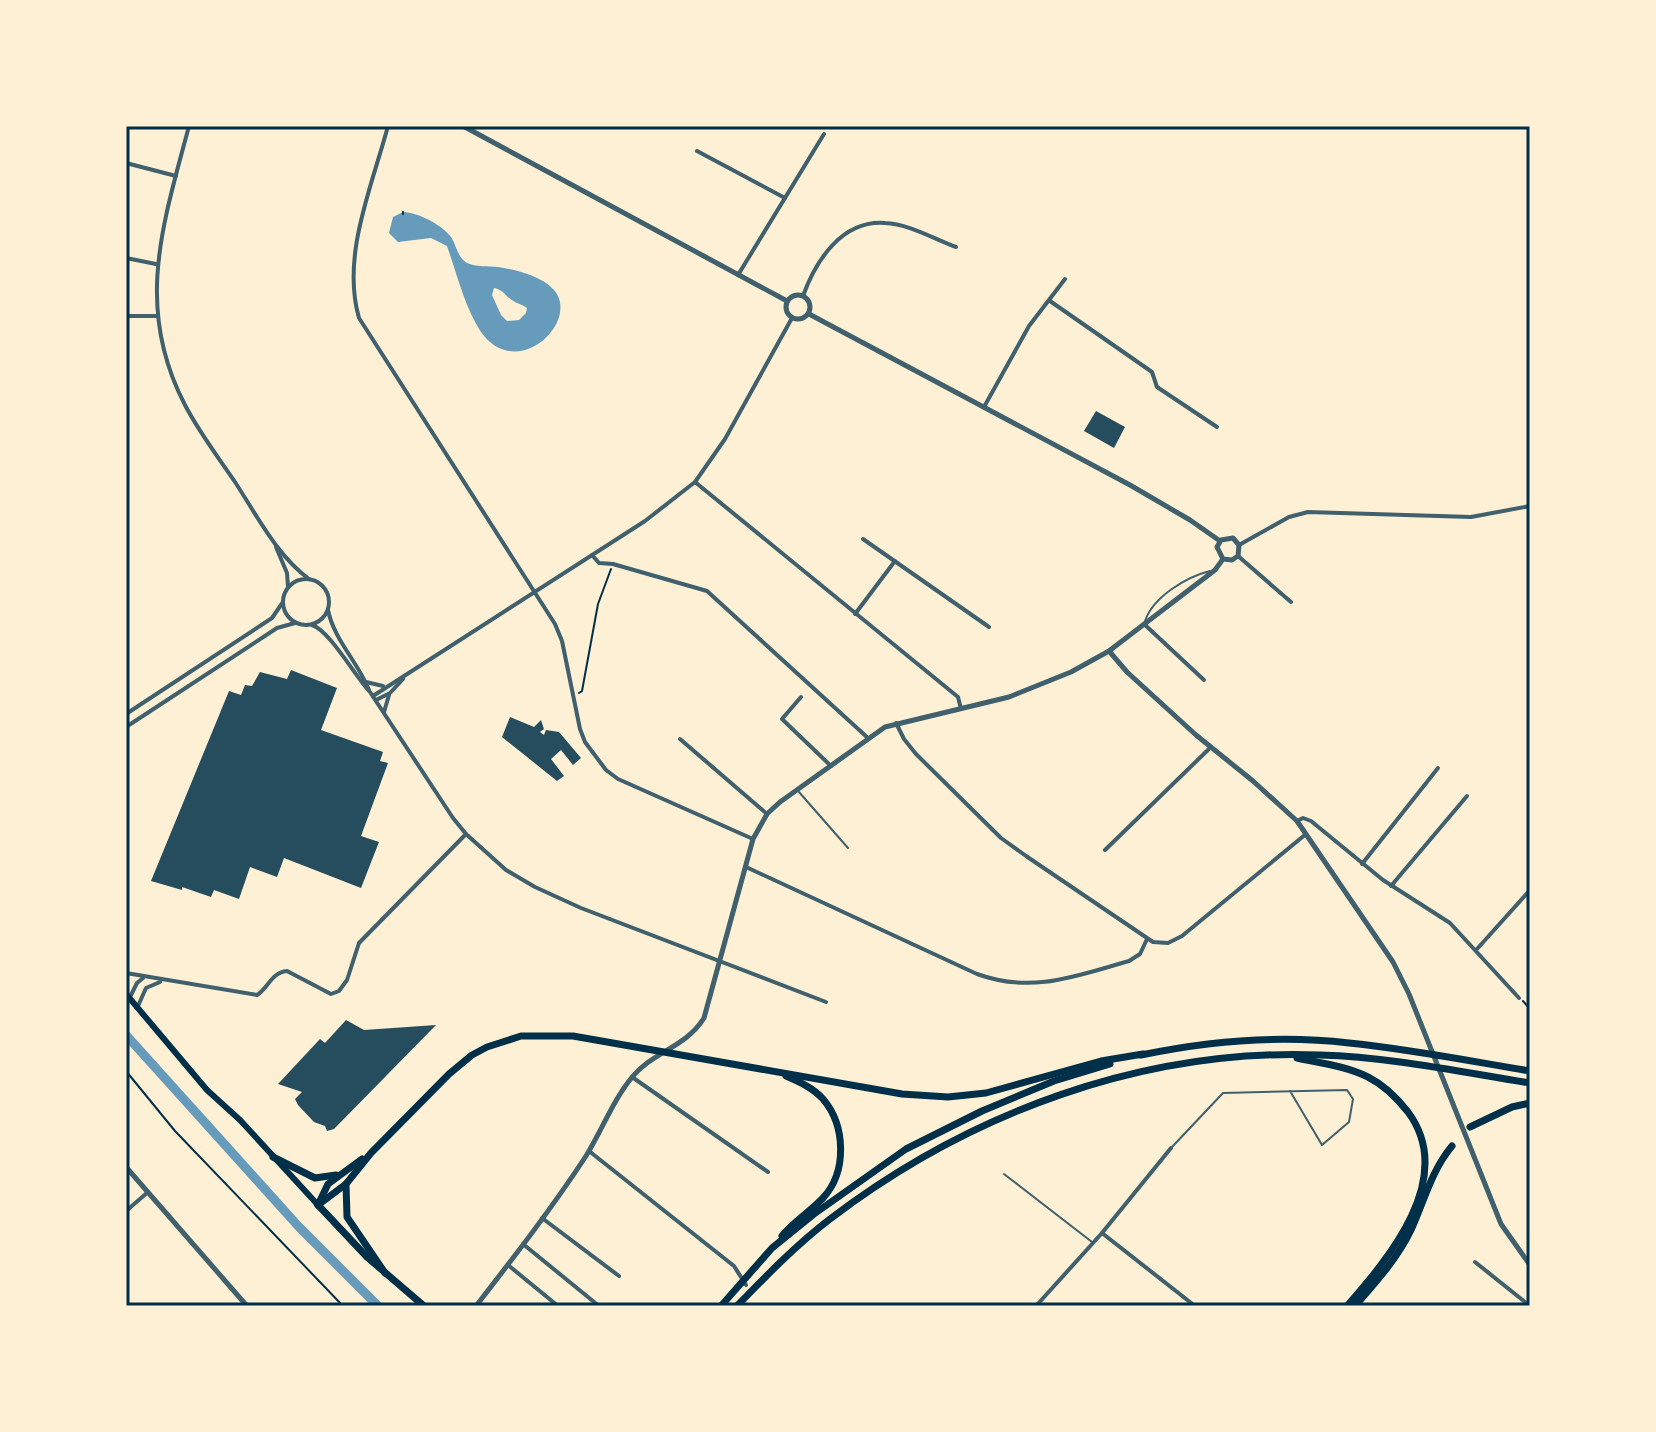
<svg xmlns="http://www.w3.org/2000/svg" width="1656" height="1432" viewBox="0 0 1656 1432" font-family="'Crimson Pro',serif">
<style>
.water{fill:#669bbc;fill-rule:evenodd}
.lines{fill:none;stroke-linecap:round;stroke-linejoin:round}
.canal{stroke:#669bbc;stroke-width:9}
.building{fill:#264d5e}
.path{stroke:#003049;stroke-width:2}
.service{stroke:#3f606c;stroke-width:2}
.minor{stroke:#3f606c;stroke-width:4}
.tertiary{stroke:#3f606c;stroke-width:5}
.secondary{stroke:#003049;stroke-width:6}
.primary{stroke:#003049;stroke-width:7}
.trunk{stroke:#003049;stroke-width:7}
.neatline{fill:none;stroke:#003049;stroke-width:3}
</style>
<rect width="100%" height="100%" fill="#fdf0d5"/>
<path class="water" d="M403,212C419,213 441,224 451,237C457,246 457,257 467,263C476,267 488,266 498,267C516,270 540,275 554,290C581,321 517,383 481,332C465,308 457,274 447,246L431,238L398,242L389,233L393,217ZM494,288C504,290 505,296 512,300C517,304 522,304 527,308L526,313L519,320L507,321L501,315L492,295Z"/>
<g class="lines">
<path class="canal" d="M126,1035L299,1227L378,1306"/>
</g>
<g class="building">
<path d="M1096,411L1125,427L1114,448L1084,431Z"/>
<path d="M291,670L337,688L321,730L383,752L380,761L388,763L361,836L379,842L361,888L284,858L277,877L250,867L239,899L214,890L211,897L182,887V890L151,881L229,691L241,695L245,685L252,686L260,672L287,679Z"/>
<path d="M510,717L534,727L541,720L544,729L540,732L544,735L546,730L559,732L581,758L573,765L561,750L551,759L564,776L557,781L502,737Z"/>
<path d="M346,1020L364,1030L436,1025L334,1129L327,1131L325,1126L314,1122L298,1105L295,1099L302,1092L278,1084L320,1039L325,1043Z"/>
</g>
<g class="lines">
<g class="path">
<path d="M403,212V214"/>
<path d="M579,693L582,691L598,604L611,569"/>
<path d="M1523,1001L1530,1009"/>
<path d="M126,1071L175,1131L343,1306"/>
</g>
<g class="service">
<path d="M1145,621C1153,597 1186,577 1210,571"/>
<path d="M799,792L848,848"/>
<path d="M1172,1147L1223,1093L1347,1090L1353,1099L1349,1122L1322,1145L1290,1091"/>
<path d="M1004,1174L1092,1242"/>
</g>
<g class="minor">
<path d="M189,126C163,224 134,308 185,405C199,432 218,457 235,482C256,514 277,556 309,579"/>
<path d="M388,126C372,186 341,256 359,318L555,624L562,641L580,729L585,742L606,770L618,779L753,839"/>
<path d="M697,151L785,198"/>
<path d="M126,163L176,176"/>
<path d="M126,258L156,264"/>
<path d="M738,275L824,134"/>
<path d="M803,296C816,260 842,220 885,223C909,224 934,239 956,247"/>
<path d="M1050,301L1152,372L1157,387L1217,427"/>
<path d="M126,316H157"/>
<path d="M984,407L1029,326L1065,279"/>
<path d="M695,482L958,697L961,709"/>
<path d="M863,539L989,627"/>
<path d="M1239,545L1289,517L1308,512L1471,517L1530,506"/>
<path d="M276,547L287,573L288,587"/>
<path d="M592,555L599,563L613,564L707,591L868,738"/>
<path d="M1238,556L1291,602"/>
<circle cx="306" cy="602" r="23"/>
<path d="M328,610C334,640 358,662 369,690"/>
<path d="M855,614L895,561"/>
<path d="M1144,624L1204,680"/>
<path d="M312,625C329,630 355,676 370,692L453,818L466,834L506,870L535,887L581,908L826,1002"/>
<path d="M366,682L383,686"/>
<path d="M373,696L645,521L695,482L725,439L792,318"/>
<path d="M801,697L782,719L831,766"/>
<path d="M376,700L390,693L403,679"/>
<path d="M384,712L389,695"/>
<path d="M126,714L272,618L283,602"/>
<path d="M896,723L904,739L916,754L1001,838L1026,856L1153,942L1168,943L1182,936L1306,834"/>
<path d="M126,727L277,628L295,623"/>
<path d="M680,739L767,814"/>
<path d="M1297,821L1303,818L1311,821L1383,880L1450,923L1519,998"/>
<path d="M1105,850L1211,747"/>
<path d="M1362,864L1438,768"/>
<path d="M746,867L977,974C1032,994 1076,976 1129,961L1140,954L1147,939"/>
<path d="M1391,886L1467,796"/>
<path d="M1477,949L1530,890"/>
<path d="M126,973L257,995C268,988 272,972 287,971L331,994L339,991L347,980L359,943L466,834"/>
<path d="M130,997L137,983L143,978"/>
<path d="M138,1006L146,988L160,982"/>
<path d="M632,1077L768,1172"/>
<path d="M589,1151L734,1266L746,1285"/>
<path d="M126,1211L148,1192"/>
<path d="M542,1218L619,1276"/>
<path d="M1102,1233L1195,1306"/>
<path d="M523,1244L599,1306"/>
<path d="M1475,1262L1530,1306"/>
<path d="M508,1265L558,1306"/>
<path d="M1036,1306L1102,1233L1171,1148"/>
</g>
<g class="tertiary">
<path d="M463,126L787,301"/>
<circle cx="798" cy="307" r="12"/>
<path d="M809,314L1130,485L1190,520L1220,541"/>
<path d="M1109,651L1127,672L1196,735L1253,781L1297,821L1393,962L1409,994L1501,1224L1530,1265"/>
<path d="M126,1167L247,1306"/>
<path d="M476,1306C514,1257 552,1208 586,1156C602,1130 613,1100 633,1076C653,1052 686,1047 704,1018L753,839L767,814L780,802L885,727L1009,697L1071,672L1109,651L1215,570L1223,559L1232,560L1238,556L1239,545L1233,538L1221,540L1217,547L1223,559"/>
</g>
<path class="secondary" d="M126,994L207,1090L240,1120L318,1205"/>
<path class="primary" d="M318,1205L367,1257L424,1306"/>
<g class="trunk">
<path d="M1141,1055C1208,1041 1281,1035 1349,1043C1409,1049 1470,1061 1530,1071"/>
<path d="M1297,1058C1320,1063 1346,1066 1368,1077C1384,1085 1397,1098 1408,1112C1457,1178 1389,1258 1347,1306"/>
<path d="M1470,1127L1512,1107L1530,1103"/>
<path d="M273,1157L315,1178L336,1175"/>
<path d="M346,1184L347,1217L385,1273"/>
<path d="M318,1205L346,1184L371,1153L449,1074L472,1055L487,1047L521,1036H573L902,1094L948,1097L986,1093L1101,1061L1143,1054"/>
<path d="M318,1205L328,1184L362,1159"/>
<path d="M782,1236C794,1221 810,1212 823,1198C847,1172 846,1126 823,1099C813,1088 800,1082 786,1076"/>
<path d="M721,1306L772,1248L814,1214L906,1149L982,1111L1054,1081L1110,1064"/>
<path d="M737,1306C766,1276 796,1245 830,1219C969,1113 1143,1048 1320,1055C1390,1057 1461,1072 1530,1083"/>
<path d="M1355,1306C1376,1282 1397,1259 1411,1230C1424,1202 1431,1171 1452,1146"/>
</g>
</g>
<rect width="1656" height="1432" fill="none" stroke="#fdf0d5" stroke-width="256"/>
<rect x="128" y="128" width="1400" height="1176" class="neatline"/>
</svg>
